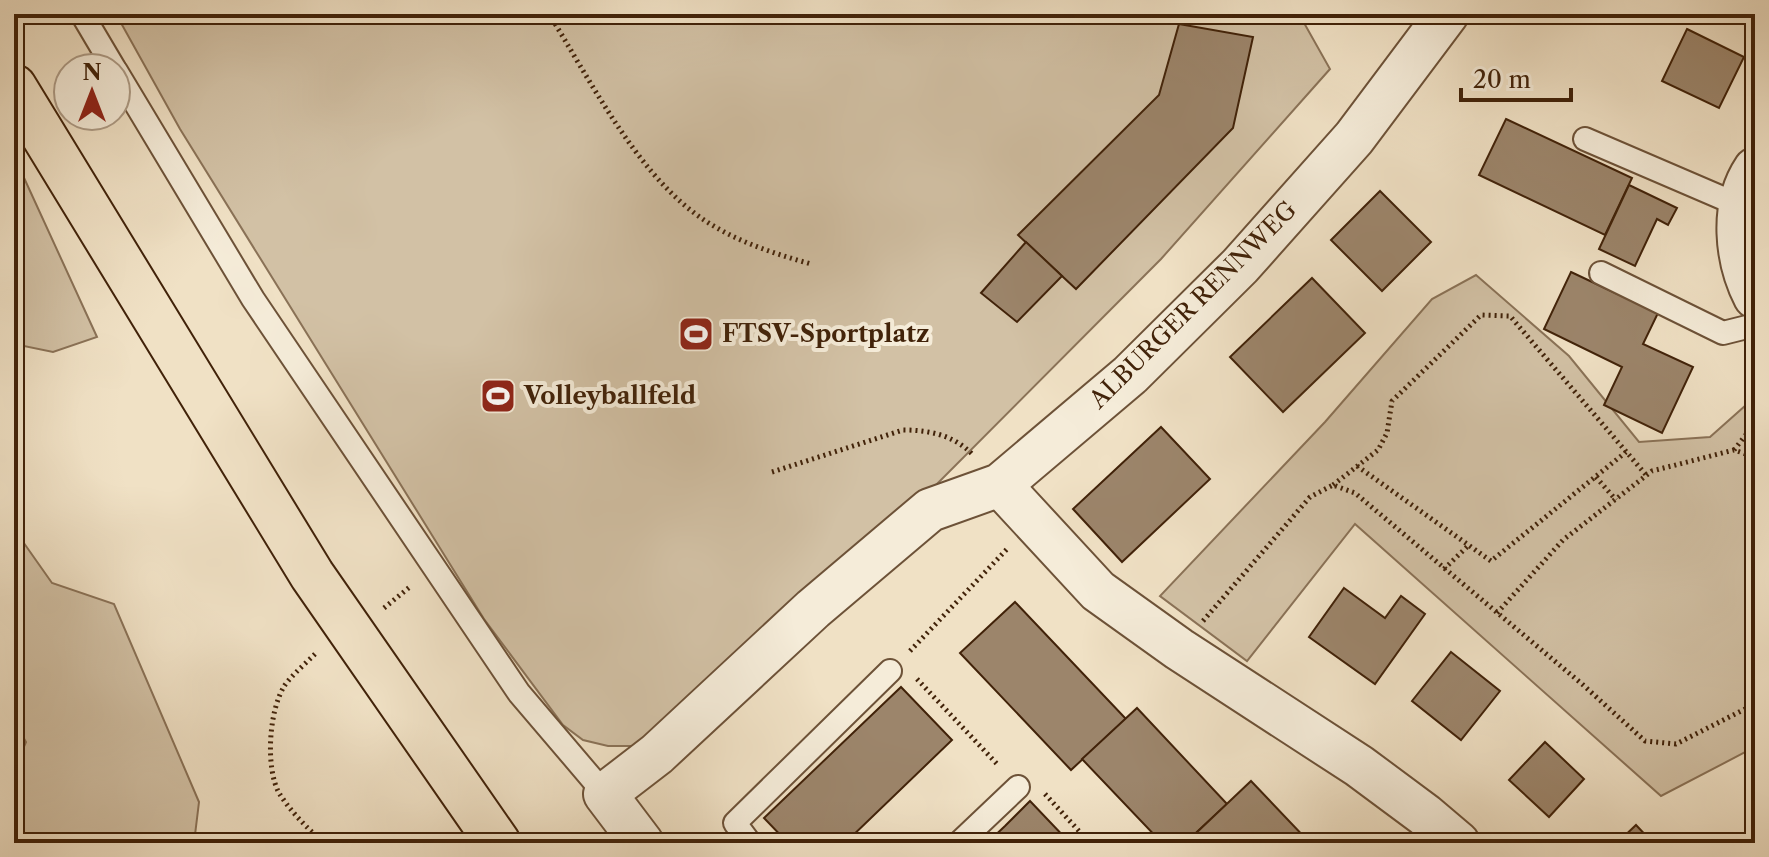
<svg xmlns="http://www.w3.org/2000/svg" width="1769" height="857" viewBox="0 0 1769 857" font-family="'Libre Caslon Text',serif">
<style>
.green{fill:#d2c1a5;stroke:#8a7257;stroke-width:2}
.building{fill:#9c856b;stroke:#412209;stroke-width:2}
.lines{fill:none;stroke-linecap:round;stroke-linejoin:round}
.service-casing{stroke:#6d5238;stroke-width:26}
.minor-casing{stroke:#6d5238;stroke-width:46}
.primary-casing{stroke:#412209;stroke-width:48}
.path{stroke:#412209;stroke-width:5;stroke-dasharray:2 4;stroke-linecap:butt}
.service{stroke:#f5ecd9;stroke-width:22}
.minor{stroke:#f5ecd9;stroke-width:42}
.primary{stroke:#f0e1c5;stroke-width:44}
.labels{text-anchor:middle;stroke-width:8;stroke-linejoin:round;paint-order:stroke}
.street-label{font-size:24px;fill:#412209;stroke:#f5ecd9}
.poi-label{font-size:24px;font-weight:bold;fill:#412209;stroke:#f5ecd9;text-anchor:start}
</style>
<rect width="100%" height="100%" fill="#f0e1c5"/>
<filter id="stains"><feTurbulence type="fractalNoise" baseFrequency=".0025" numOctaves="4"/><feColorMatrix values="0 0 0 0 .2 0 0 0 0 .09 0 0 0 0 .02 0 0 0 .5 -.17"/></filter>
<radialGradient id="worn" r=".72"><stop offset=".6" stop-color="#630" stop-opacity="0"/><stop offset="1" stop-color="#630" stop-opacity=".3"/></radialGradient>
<g class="green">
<path d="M116,14H1299L1330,69L1161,259L925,496L636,746H608L583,740L563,725L484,619L180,129Z"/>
<path d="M14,156L97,337L53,352L14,344Z"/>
<path d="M1476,275L1569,356L1639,442L1710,437L1755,397V747L1661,796L1355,524L1247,661L1160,596L1325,422L1432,299Z"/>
<path d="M14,529L52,583L114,604L199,802L194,843H14V770L26,742L14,721Z"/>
</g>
<g class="building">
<path d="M1179,24L1253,37L1233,128L1076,289L1018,235L1159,95Z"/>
<path d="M1687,29L1744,57L1719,108L1662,81Z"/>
<path d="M1506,119L1632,178L1605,235L1479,175Z"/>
<path d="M1629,185L1677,208L1668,225L1657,219L1635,266L1599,249Z"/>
<path d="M1380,191L1431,242L1382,291L1331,240Z"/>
<path d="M1026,242L1062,276L1017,322L981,293Z"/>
<path d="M1571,272L1658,313L1643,344L1693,367L1662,433L1604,405L1622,367L1544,329Z"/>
<path d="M1312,278L1365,333L1283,412L1230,357Z"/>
<path d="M1161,427L1210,479L1122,562L1073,509Z"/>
<path d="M1344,588L1385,618L1401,596L1425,614L1375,684L1309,637Z"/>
<path d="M1015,602L1126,719L1071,770L960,653Z"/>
<path d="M1451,652L1500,691L1461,740L1412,701Z"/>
<path d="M901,687L952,740L845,843H788L764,818Z"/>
<path d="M1137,708L1227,804L1185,843H1162L1082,759Z"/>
<path d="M1545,742L1584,779L1549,817L1509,780Z"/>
<path d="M1251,781L1310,843H1202L1194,835Z"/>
<path d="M1030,801L1070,843H987L1005,826Z"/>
<path d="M1636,825L1653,843H1617Z"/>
</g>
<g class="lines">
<defs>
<g id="service">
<path d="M82,14L114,68"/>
<path d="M116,71L253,299L434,567L519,693L605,794"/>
<path d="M1585,139L1741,206"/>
<path d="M1601,273L1723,333L1755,325"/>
<path d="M750,843L735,823L890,671"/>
<path d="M959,843L1018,787"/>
</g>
<g id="minor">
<path d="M1755,169C1730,206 1736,260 1755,297"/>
<path d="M1000,485L1098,591L1179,649L1359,766L1425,815L1458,843"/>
<path d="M642,843L605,794L657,754L813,609L930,510L1000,485L1130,375L1240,266L1354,138L1447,14"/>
</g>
<path id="primary" d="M14,87L312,575L498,843"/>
</defs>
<use href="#service" class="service-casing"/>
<use href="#minor" class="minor-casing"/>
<use href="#primary" class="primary-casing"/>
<g class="path">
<path d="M549,14C589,78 633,166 693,212C728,239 769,252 811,264"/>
<path d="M1734,450L1755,423"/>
<path d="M1357,466L1491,561L1626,452"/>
<path d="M772,472L903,430C929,430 954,435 973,455"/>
<path d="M1596,477L1616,500"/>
<path d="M1333,485L1378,450L1387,433L1392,401L1481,315L1510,316L1647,476"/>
<path d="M1444,569L1469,545"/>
<path d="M384,608L411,586"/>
<path d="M1497,613L1563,540L1652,471L1734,450L1755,457"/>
<path d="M1203,621L1310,497L1333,485L1355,493L1582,684L1645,741L1676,744L1755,704"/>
<path d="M910,651L1008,548"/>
<path d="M315,654C305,664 293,674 285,685C269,709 265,767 279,793C291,812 307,828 324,843"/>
<path d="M917,679L998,765"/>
<path d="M1045,794L1090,843"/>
</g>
<use href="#service" class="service"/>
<use href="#minor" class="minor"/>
<use href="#primary" class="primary"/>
</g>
<defs>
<symbol id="stadium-square" viewBox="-11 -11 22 22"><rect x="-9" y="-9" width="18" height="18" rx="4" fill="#8f2418" stroke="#f5ecd9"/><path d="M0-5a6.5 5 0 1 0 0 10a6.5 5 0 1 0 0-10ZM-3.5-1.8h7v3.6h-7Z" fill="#fff"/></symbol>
</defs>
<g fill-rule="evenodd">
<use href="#stadium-square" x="676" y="314" width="40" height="40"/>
<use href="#stadium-square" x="478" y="376" width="40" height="40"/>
</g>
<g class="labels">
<g class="street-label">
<text transform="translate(1193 305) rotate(-45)" y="8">ALBURGER RENNWEG</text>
</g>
<g class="poi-label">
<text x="722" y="342">FTSV-Sportplatz</text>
<text x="524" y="404">Volleyballfeld</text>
</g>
</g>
<rect width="1769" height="857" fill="none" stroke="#f0e1c5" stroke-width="48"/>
<rect x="16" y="16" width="1737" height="825" fill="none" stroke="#412209" stroke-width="4"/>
<rect x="24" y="24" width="1721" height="809" fill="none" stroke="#412209" stroke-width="2"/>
<g transform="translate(92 92)"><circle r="38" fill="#f5ecd9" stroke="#ad9b86" stroke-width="2"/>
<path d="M0-6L14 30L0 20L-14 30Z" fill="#8f2418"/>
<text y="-12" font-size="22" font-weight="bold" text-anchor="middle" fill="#412209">N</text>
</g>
<path d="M1461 88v12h110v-12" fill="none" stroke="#412209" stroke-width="4"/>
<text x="1473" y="88" font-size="24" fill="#412209" stroke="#f5ecd9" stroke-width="6" paint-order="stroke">20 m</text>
<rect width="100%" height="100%" filter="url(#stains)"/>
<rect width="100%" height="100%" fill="url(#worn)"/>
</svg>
